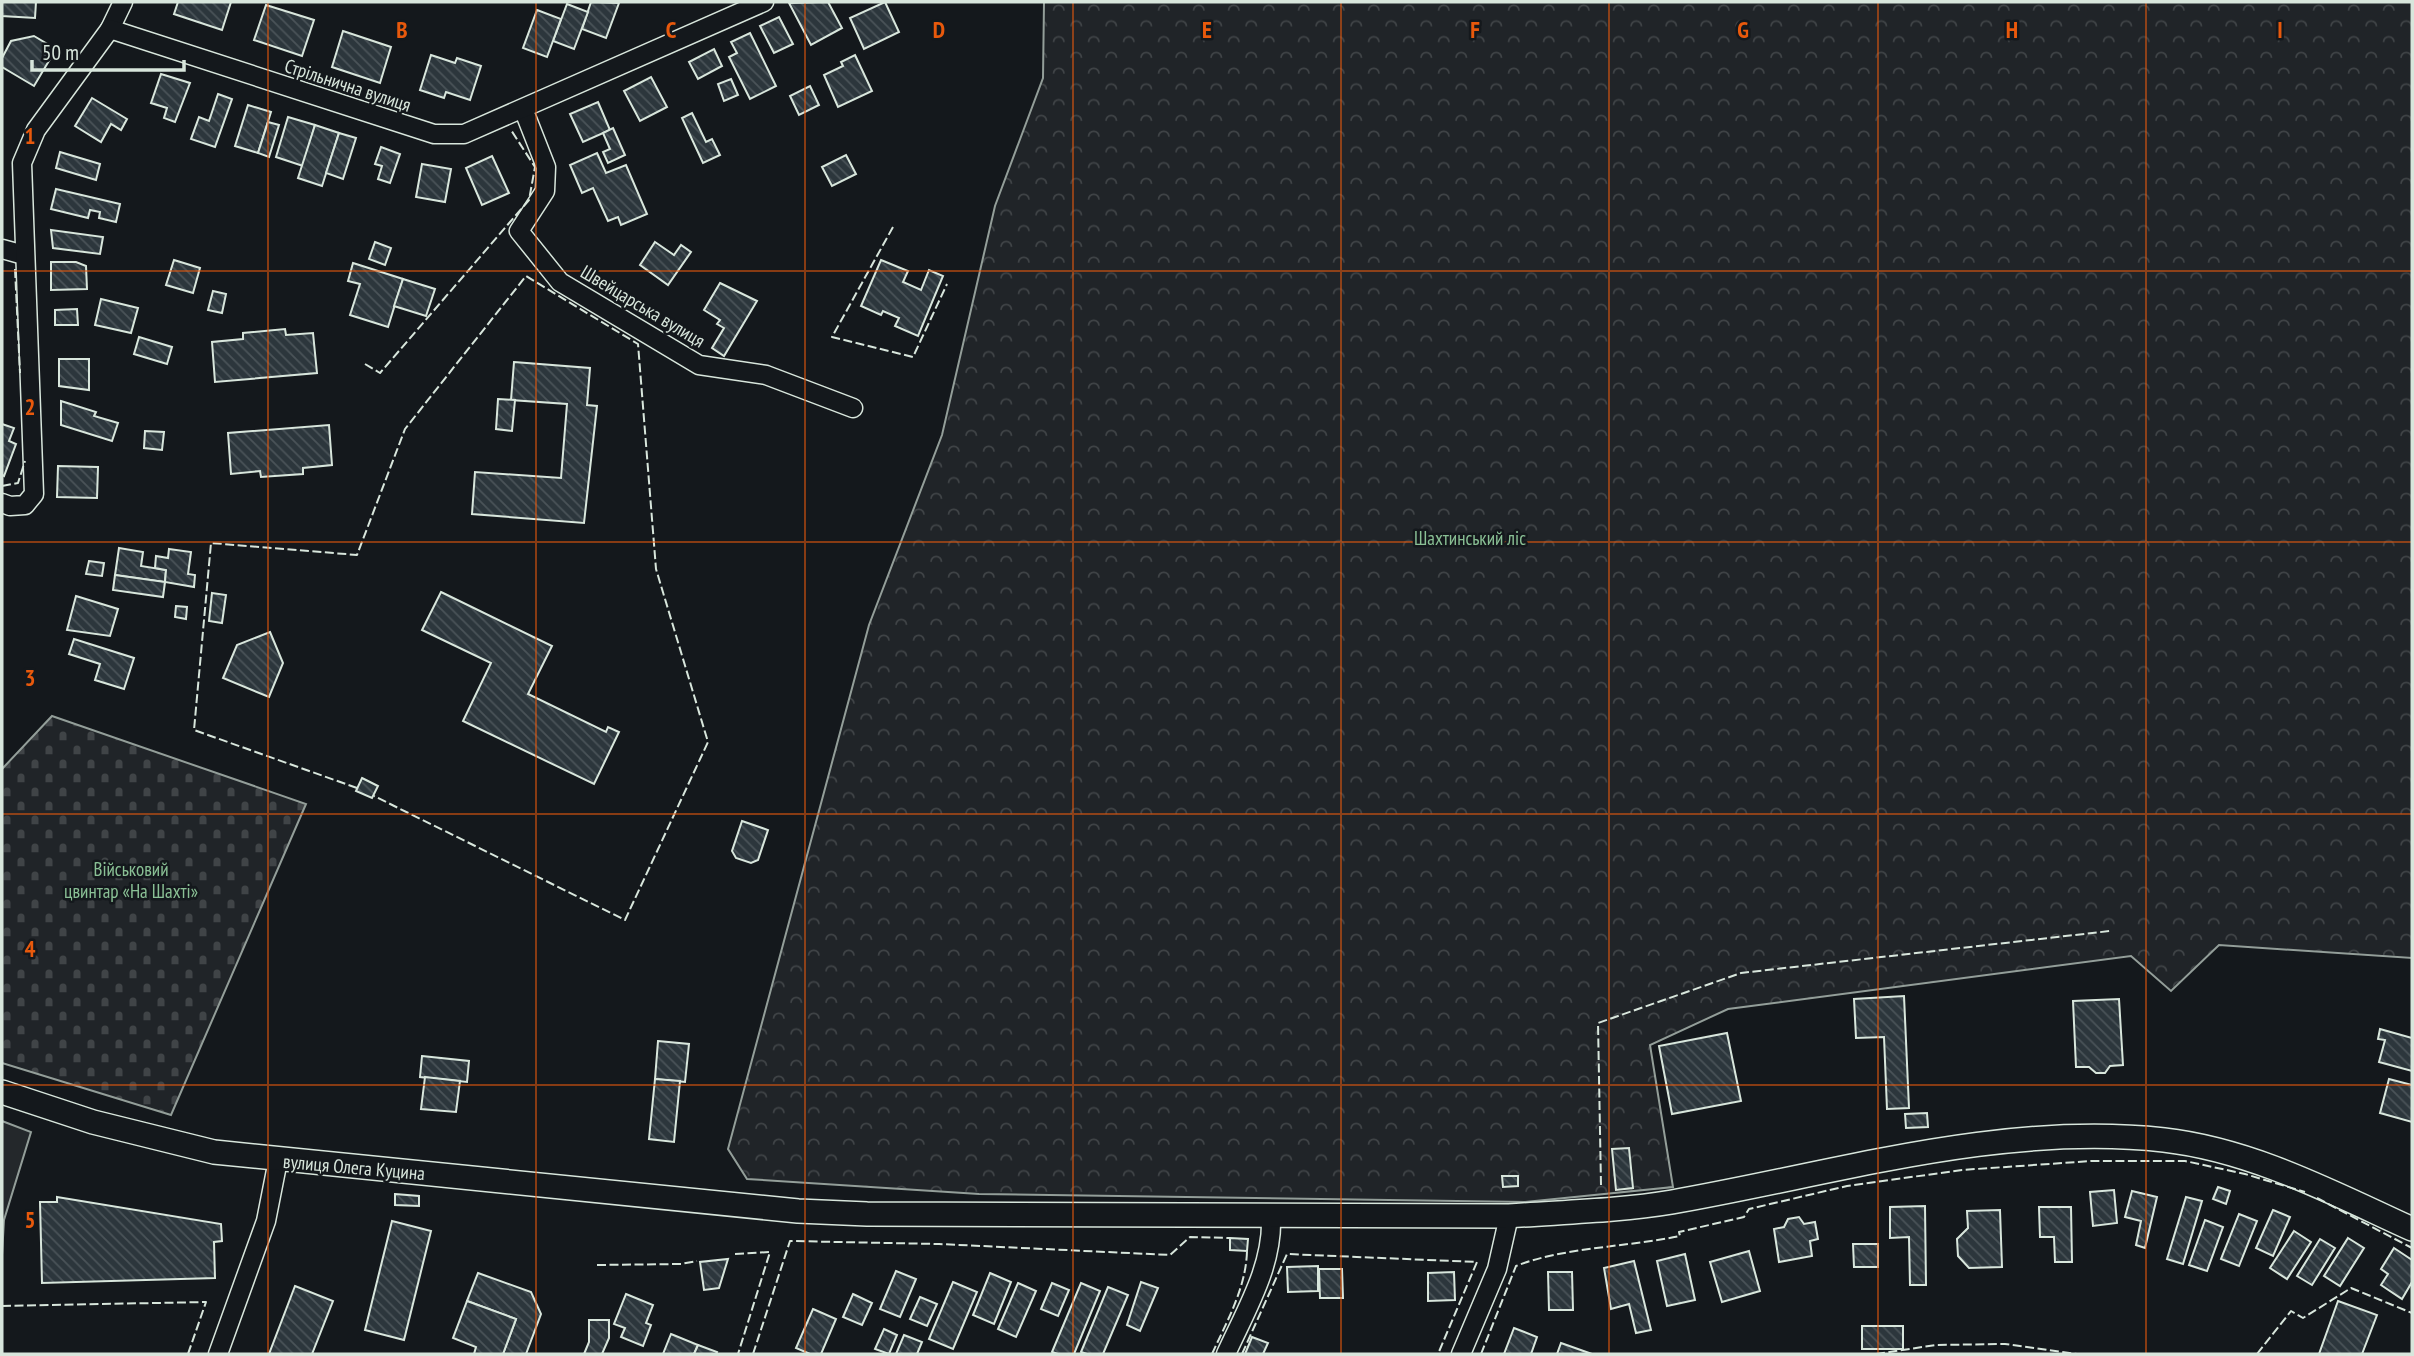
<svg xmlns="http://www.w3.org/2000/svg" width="2414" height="1356" viewBox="0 0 2414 1356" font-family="'PT Sans Narrow',sans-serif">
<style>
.forest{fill:url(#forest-crowns);stroke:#939e99;stroke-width:2}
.cemetery{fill:url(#cemetery-stones);stroke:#939e99;stroke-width:2}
.parking{fill:#24282b;stroke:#939e99;stroke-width:2}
.building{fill:url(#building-back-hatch);stroke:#d8e6dc;stroke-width:2}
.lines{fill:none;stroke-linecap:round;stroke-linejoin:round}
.minor-casing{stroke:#d8e6dc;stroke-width:21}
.tertiary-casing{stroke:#d8e6dc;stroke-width:26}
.minor{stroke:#14181c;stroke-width:18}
.tertiary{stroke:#14181c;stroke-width:23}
.fence{stroke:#d8e6dc;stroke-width:2;stroke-dasharray:9 3.5;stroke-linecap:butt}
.grid{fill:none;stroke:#e8590c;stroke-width:2;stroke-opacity:0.55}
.labels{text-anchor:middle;stroke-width:5;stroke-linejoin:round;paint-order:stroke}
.street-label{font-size:19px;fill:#d8e6dc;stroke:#14181c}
.park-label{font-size:19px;fill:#8ac095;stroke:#14181c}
.grid-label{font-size:23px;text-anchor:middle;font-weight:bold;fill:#e8590c;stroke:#14181c;stroke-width:5;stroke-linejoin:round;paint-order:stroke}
</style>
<defs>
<pattern id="forest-crowns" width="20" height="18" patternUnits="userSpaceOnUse" patternTransform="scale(1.75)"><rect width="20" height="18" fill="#202428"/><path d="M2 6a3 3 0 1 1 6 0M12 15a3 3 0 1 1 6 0" fill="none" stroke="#404447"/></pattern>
<pattern id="cemetery-stones" width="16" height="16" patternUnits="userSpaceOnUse" patternTransform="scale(1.75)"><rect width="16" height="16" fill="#202428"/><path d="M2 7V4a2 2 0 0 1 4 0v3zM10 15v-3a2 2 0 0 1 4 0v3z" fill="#404447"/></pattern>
<pattern id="building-back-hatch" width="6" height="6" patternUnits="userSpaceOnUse" patternTransform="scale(1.75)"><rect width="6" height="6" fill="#2c363c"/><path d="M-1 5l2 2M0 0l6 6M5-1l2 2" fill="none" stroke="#4a5358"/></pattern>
</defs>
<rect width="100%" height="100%" fill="#14181c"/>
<path class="forest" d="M1044,2H2412V958L2219,945L2171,991L2131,956L1728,1009L1650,1045L1673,1187L1525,1202L979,1194L747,1179L728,1149L869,625L942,435L995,206L1043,78Z"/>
<path class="cemetery" d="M52,716L306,804L171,1115L2,1063V769Z"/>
<path class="parking" d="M2,1121L31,1132L4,1220L2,1255Z"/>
<g class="building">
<path d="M2,2H36L35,18L2,16Z"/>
<path d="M178,2H231L222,30L174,14Z"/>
<path d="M591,2L619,3L606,38L582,29Z"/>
<path d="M828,2L842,28L811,45L789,3Z"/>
<path d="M885,2L899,32L864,49L850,18Z"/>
<path d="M567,4L588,12L574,49L553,41Z"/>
<path d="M266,5L314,20L302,56L254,40Z"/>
<path d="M537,10L561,19L547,57L523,48Z"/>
<path d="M779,17L793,44L774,53L760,26Z"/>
<path d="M343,31L391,47L380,83L332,67Z"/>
<path d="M750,33L776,86L750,99L729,57L737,53L731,42Z"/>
<path d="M34,36L56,49L34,86L2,67V58L11,41Z"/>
<path d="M714,49L722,66L698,79L689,62Z"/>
<path d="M431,55L455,63L457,58L481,66L470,100L446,92L444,98L420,90Z"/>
<path d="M855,55L872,91L838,107L824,75L843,66L841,62Z"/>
<path d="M161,74L190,83L175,122L164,118L167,108L151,103Z"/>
<path d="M651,77L667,107L640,121L624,91Z"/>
<path d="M731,79L738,95L724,101L718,84Z"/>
<path d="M810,86L819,105L799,115L790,96Z"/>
<path d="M218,94L232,99L215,147L191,139L199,117L209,121Z"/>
<path d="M92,98L127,119L121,130L111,124L101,142L75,126Z"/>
<path d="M598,102L610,130L583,142L570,114Z"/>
<path d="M248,105L271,112L258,153L235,146Z"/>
<path d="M692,113L706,142L712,139L720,155L703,163L682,118Z"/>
<path d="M288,117L315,125L303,166L276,157Z"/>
<path d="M268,122L279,125L269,157L258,153Z"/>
<path d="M315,125L339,133L322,186L298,178Z"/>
<path d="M613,128L625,155L608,163L603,152L610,149L603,133Z"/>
<path d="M339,133L356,138L343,179L326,173Z"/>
<path d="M381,147L400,154L390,183L378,179L382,166L375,164Z"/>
<path d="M60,152L100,164L96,180L56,168Z"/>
<path d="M597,153L606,173L626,165L647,214L621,225L618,217L608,221L593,188L582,193L570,165Z"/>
<path d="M846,155L856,174L832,186L822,167Z"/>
<path d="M492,156L509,193L482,205L466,168Z"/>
<path d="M422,164L451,169L445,202L416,197Z"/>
<path d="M56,189L120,204L116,222L99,218L100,212L90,210L88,218L51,209Z"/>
<path d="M51,230L103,237L100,254L53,248Z"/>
<path d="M375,242L391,248L385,265L369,259Z"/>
<path d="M655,242L674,255L681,245L691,252L668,285L640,265Z"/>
<path d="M174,260L200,268L193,293L166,285Z"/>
<path d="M881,260L908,271L903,282L921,290L929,270L943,276L918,336L895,326L899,318L883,311L881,315L861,306Z"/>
<path d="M51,262H76L86,266L87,289L51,290Z"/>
<path d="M353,263L403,279L388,327L350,315L360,284L348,281Z"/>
<path d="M403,279L435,289L426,316L394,306Z"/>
<path d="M720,283L757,301L724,356L712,348L724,328L717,324L720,320L704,310Z"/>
<path d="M213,291L226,294L222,313L208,310Z"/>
<path d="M101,299L138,308L131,333L95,325Z"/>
<path d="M77,309L78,325H55V310Z"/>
<path d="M285,329L286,335L313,333L317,373L215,382L212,342L243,339V333Z"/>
<path d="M139,337L172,347L167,364L134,354Z"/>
<path d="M59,359H89V390L59,386Z"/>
<path d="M514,362L590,368L587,405L597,406L584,523L472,514L475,472L561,478L567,404L511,400Z"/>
<path d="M498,399L515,400L512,431L496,429Z"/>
<path d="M61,401L96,412L94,416L118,423L112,441L61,425Z"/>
<path d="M2,424L14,428L9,441L16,444L4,476L2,475Z"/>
<path d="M329,425L332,465L303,468V474L261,477L260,471L231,474L228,433Z"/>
<path d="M145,431L164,432L162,450L144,448Z"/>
<path d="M58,466L98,467L97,498L57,497Z"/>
<path d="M119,548L143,552L141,566L166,570L165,582L115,575Z"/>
<path d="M169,549L191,552L188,574L195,575L194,587L165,582L166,570L155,568L156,556L168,558Z"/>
<path d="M89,561L104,563L102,576L86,574Z"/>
<path d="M115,575L165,582L163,597L113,590Z"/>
<path d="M441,592L552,646L528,694L606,732L608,727L619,732L594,784L463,721L491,663L422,630Z"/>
<path d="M212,593L226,595L222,623L209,621Z"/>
<path d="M76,596L118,609L110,636L67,630Z"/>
<path d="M176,606L187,607L186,619L175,617Z"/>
<path d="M270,632L283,663L269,697L223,678L237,645Z"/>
<path d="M74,639L134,658L124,689L95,680L100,664L69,654Z"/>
<path d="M362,778L378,786L372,798L356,791Z"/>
<path d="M742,821L768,830L758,860L751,863L736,858L732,851Z"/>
<path d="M1904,996L1909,1108L1887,1109L1884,1037L1856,1038L1854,999Z"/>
<path d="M2119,999L2123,1065L2110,1066L2105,1073H2096L2089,1067H2076L2073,1001Z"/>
<path d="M2380,1029L2412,1038V1071L2379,1062L2385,1040L2378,1039Z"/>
<path d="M1727,1033L1741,1101L1672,1114L1659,1046Z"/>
<path d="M658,1041L689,1044L685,1082L655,1079Z"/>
<path d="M422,1056L469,1061L467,1082L420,1077Z"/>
<path d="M425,1077L460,1081L456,1112L421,1109Z"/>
<path d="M655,1079L680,1081L674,1142L649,1139Z"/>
<path d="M2389,1079L2412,1085V1122L2380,1113Z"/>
<path d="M1927,1113L1928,1127L1906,1128L1905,1114Z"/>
<path d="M1629,1148L1633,1188L1616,1190L1612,1149Z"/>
<path d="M1502,1176H1518V1186L1503,1187Z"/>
<path d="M2218,1187L2230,1191L2226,1204L2213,1199Z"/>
<path d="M2114,1190L2117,1223L2093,1226L2090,1192Z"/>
<path d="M2132,1191L2157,1197L2145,1248L2136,1245L2141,1221L2125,1217Z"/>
<path d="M395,1194L419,1196V1206L395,1205Z"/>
<path d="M57,1197L221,1224L222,1241L214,1242L215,1278L42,1283L40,1202H57Z"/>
<path d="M2186,1197L2202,1201L2183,1264L2167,1259Z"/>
<path d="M1925,1206L1926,1285H1910L1909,1237L1890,1238V1207Z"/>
<path d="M2039,1207H2071L2072,1262H2055L2054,1237H2040Z"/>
<path d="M2000,1210L2002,1267L1969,1268L1958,1256L1957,1239L1968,1228L1967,1211Z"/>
<path d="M2273,1210L2290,1217L2273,1256L2256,1248Z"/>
<path d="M2239,1214L2257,1221L2239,1266L2221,1259Z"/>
<path d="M1799,1217L1804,1224L1815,1222L1818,1239L1810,1241L1812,1256L1779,1262L1774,1229L1784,1227L1788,1219Z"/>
<path d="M2205,1220L2223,1227L2207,1271L2189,1265Z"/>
<path d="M392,1221L431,1231L404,1340L365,1330Z"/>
<path d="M2294,1231L2311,1242L2287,1279L2270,1268Z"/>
<path d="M1230,1238L1248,1239L1247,1251L1230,1250Z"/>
<path d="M2348,1238L2364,1248L2340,1286L2324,1276Z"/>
<path d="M2320,1239L2335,1248L2312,1285L2297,1276Z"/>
<path d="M1853,1244H1878V1267H1854Z"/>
<path d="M2394,1248L2412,1260V1282L2402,1299L2381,1285L2388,1274L2381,1269Z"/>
<path d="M1749,1251L1760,1291L1722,1302L1710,1262Z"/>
<path d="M1685,1254L1695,1300L1667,1306L1657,1261Z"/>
<path d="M728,1259L719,1288L704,1290L700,1262Z"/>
<path d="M1634,1261L1651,1330L1636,1333L1629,1304L1611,1309L1604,1268Z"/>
<path d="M1318,1266V1291L1288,1292L1287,1267Z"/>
<path d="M1319,1269H1342L1343,1298H1320Z"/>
<path d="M896,1271L916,1279L900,1317L880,1309Z"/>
<path d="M1454,1272L1455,1300L1428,1301V1273Z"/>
<path d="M1548,1272H1572L1573,1310H1549Z"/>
<path d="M478,1273L531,1292L541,1314L526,1354H503L516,1319L467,1301Z"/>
<path d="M990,1273L1011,1282L994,1324L973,1315Z"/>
<path d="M953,1282L977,1292L953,1349L929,1339Z"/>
<path d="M1141,1282L1158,1288L1140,1331L1127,1325Z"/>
<path d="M1018,1283L1036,1291L1016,1337L998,1329Z"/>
<path d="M1052,1283L1069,1290L1058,1316L1041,1309Z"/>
<path d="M1081,1283L1100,1291L1074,1354H1058L1052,1352Z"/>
<path d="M295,1286L333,1301L312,1354H269Z"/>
<path d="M1108,1287L1128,1295L1103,1354H1087L1081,1352Z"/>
<path d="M626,1294L653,1305L646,1323L651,1325L643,1346L621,1337L625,1328L614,1324Z"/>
<path d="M853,1294L872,1303L862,1325L843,1317Z"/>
<path d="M920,1297L937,1304L927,1326L910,1319Z"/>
<path d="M467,1301L516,1319L503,1354H474L476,1347L453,1338Z"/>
<path d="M2338,1301L2377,1315L2362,1354H2319Z"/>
<path d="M813,1309L836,1319L821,1354H810L796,1348Z"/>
<path d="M589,1320H609V1338L602,1354H584L589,1342Z"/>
<rect x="1862" y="1326" width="41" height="23"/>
<path d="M1514,1328L1537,1337L1531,1354H1504Z"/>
<path d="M884,1329L897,1335L889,1354L875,1349Z"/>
<path d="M671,1334L698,1345L694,1354H663Z"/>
<path d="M904,1335L922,1342L917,1354H896Z"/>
<path d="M1252,1337L1268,1343L1263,1354H1245Z"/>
<path d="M1561,1343L1592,1354H1557Z"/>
<path d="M698,1345L717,1352L716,1354H694Z"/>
</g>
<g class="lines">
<defs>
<g id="minor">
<path d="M110,29L123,2"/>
<path d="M524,111L546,167L545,191L519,231L560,282L699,365L766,375L853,408"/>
<path d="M2,249L24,255"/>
<path d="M2,503L10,506L25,505L34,494L22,163L36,130L110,29L434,134H464L764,2"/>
<path d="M218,1354L266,1221L278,1160"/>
<path d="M1226,1354C1246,1310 1273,1266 1271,1217"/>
<path d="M1461,1354L1497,1269L1509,1216"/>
</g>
<path id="tertiary" d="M2,1092L93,1122L214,1152L798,1211L867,1214L1509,1216C1563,1212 1618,1211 1672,1202C1833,1174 1999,1122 2164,1140C2252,1150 2333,1193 2412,1229"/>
</defs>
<use href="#minor" class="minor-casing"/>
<use href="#tertiary" class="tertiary-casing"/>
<use href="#minor" class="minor"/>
<use href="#tertiary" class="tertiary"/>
<g class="fence">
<path d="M893,227L832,337L913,357L947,284"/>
<path d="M15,269L20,373"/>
<path d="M365,364L380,373L529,200L535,167L511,130"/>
<path d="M2,486L18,483L25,461"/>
<path d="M357,788L194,730L211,543L357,555L405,429L526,276L638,344L656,569L708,742L625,920L374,796"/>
<path d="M1601,1185L1598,1023L1741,973L2110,931"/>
<path d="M2317,1198L2412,1248"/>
<path d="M735,1254L770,1252L738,1354"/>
<path d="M597,1265L681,1264L697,1261"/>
<path d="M2,1306L206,1302L188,1354"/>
<path d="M753,1354L790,1241L939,1244L1170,1255L1190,1237L1230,1238"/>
<path d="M1212,1354C1227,1321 1246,1288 1247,1251"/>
<path d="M1242,1354L1287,1254L1477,1262L1438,1354"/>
<path d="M1481,1354L1516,1266C1564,1247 1628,1247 1680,1236L1679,1232L1744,1217L1749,1209L1847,1186L1962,1170L2091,1161H2185L2245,1174L2305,1192"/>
<path d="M1876,1354L1936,1345L2005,1344L2077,1354"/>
<path d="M2257,1354L2291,1311L2303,1318L2351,1288L2412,1313"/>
</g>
</g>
<path class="grid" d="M268,2V1354M536,2V1354M805,2V1354M1073,2V1354M1341,2V1354M1609,2V1354M1878,2V1354M2146,2V1354M2,271H2412M2,542H2412M2,814H2412M2,1085H2412"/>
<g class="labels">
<g class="street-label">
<text transform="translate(348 85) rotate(18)" y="7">Стрільнична вулиця</text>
<text transform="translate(643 306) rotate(31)" y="7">Швейцарська вулиця</text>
<text transform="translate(354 1167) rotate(5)" y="7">вулиця Олега Куцина</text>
</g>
<g class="park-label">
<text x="1470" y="545">Шахтинський ліс</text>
<text x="131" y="876">Військовий<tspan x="131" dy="22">цвинтар «На Шахті»</tspan></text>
</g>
</g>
<g class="grid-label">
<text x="402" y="38">B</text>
<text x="671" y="38">C</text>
<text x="939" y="38">D</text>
<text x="1207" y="38">E</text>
<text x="1475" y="38">F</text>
<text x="1743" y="38">G</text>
<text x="2012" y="38">H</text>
<text x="2280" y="38">I</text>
<text x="30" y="144">1</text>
<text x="30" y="415">2</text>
<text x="30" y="686">3</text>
<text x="30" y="957">4</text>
<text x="30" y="1228">5</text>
</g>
<rect width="2414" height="1356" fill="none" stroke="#d8e6dc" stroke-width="7"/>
<path d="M32 60v10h152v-10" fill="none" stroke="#d8e6dc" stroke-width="3.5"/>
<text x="42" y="60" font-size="21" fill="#d8e6dc" stroke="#14181c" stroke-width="5" paint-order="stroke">50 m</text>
</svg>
